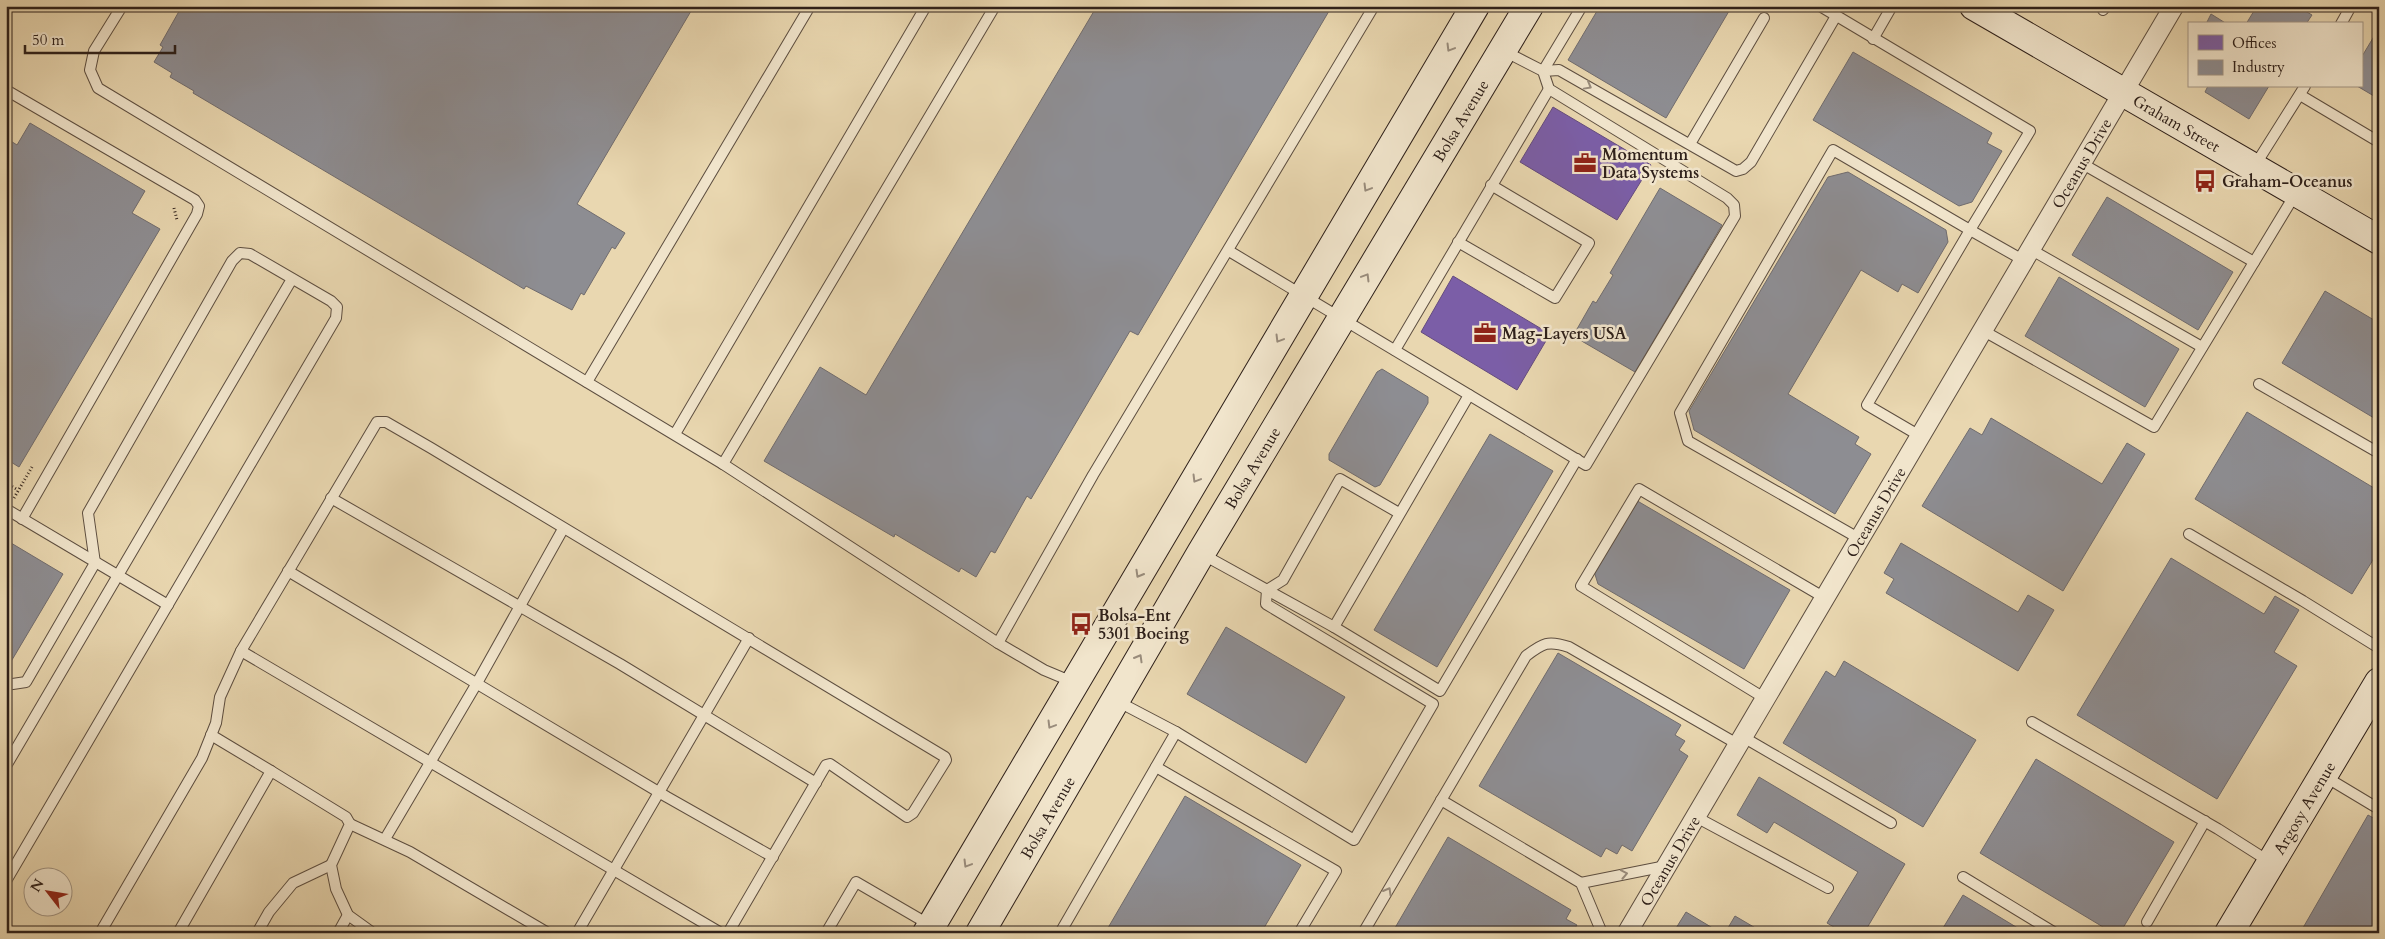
<svg xmlns="http://www.w3.org/2000/svg" width="2385" height="939" viewBox="0 0 2385 939" font-family="Cardo,serif">
<style>
.offices{fill:#7b5ea7;stroke:#644b7d}
.industry{fill:#8d8d92;stroke:#706c6e}
.lines{fill:none;stroke-linecap:round;stroke-linejoin:round}
.lane-casing{stroke:#5d4e40;stroke-width:12}
.street-casing{stroke:#5d4e40;stroke-width:21}
.secondary-casing{stroke:#2e201a;stroke-width:30}
.path{stroke:#2e201a;stroke-width:3;stroke-dasharray:1 2.5;stroke-linecap:butt}
.lane{stroke:#f1e5cc;stroke-width:10}
.street{stroke:#f1e5cc;stroke-width:19}
.secondary{stroke:#f1e5cc;stroke-width:28}
.oneway{stroke:#998c7c}
.labels{text-anchor:middle;stroke-width:5;stroke-linejoin:round;paint-order:stroke}
.street-label{font-size:16px;fill:#2e201a;stroke:#f1e5cc}
.poi-label{font-size:16px;font-weight:bold;fill:#2e201a;stroke:#f1e5cc;text-anchor:start}
</style>
<rect width="100%" height="100%" fill="#e9d7b0"/>
<filter id="stains"><feTurbulence type="fractalNoise" baseFrequency=".004" numOctaves="4"/><feColorMatrix values="0 0 0 0 .2 0 0 0 0 .09 0 0 0 0 .02 0 0 0 .5 -.17"/></filter>
<radialGradient id="worn" r=".72"><stop offset=".6" stop-color="#630" stop-opacity="0"/><stop offset="1" stop-color="#630" stop-opacity=".3"/></radialGradient>
<g class="offices">
<path d="M1553,107L1651,165L1617,220L1520,162Z"/>
<path d="M1453,276L1550,334L1517,390L1421,332Z"/>
</g>
<g class="industry">
<path d="M182,6L241,7L694,6L577,204L625,233L615,249L612,247L584,295L581,293L572,310L526,286L524,289L193,93L194,91L170,77L172,73L154,62L163,47L160,45Z"/>
<path d="M1097,6H1332L1138,335L1130,331L1031,499L1027,496L995,553L991,551L976,577L961,568L959,572L895,534L894,537L764,461L820,367L866,395Z"/>
<path d="M1600,6H1732L1666,118L1568,60Z"/>
<path d="M2257,6H2297L2312,15L2306,24H2246Z"/>
<path d="M2211,14L2227,24H2206Z"/>
<path d="M2379,28V99L2357,86H2361V58Z"/>
<path d="M1853,52L1992,133L1987,143L2002,151L1972,202L1959,206L1813,120Z"/>
<path d="M2208,86H2269L2249,119L2205,92Z"/>
<path d="M30,123L145,191L132,213L160,229L19,467L6,459V138L17,145Z"/>
<path d="M1848,172L1946,230L1948,242L1918,293L1902,284L1898,292L1861,270L1788,394L1859,437L1855,444L1871,454L1835,514L1694,430L1689,411L1828,177Z"/>
<path d="M1660,188L1722,225L1635,372L1573,336L1593,301L1596,303L1613,275L1610,273Z"/>
<path d="M2107,197L2233,272L2198,330L2072,255Z"/>
<path d="M2059,277L2179,349L2145,407L2025,336Z"/>
<path d="M2325,291L2379,323V421L2282,363Z"/>
<path d="M1382,369L1428,397V403L1380,485L1375,487L1329,460V454L1377,372Z"/>
<path d="M2247,412L2379,491V550L2352,594L2195,499Z"/>
<path d="M1991,418L2102,484L2127,443L2145,454L2063,591L1922,506L1970,428L1982,435Z"/>
<path d="M1490,434L1553,471L1437,667L1374,630Z"/>
<path d="M1634,499L1790,590L1744,669L1598,584L1593,568Z"/>
<path d="M6,540L63,574L6,670Z"/>
<path d="M1901,543L2018,612L2028,595L2054,610L2018,671L1886,593L1894,579L1884,573Z"/>
<path d="M2171,558L2264,614L2275,596L2299,610L2274,652L2297,666L2217,799L2077,715Z"/>
<path d="M1226,627L1345,697L1306,763L1187,694Z"/>
<path d="M1558,653L1681,725L1675,735L1685,741L1679,750L1688,756L1632,851L1622,845L1617,854L1606,848L1601,857L1479,786Z"/>
<path d="M1844,661L1976,740L1923,827L1783,743L1826,671L1835,677Z"/>
<path d="M2036,759L2174,842L2120,933H2113L1980,853Z"/>
<path d="M1759,777L1905,864L1864,933H1844L1827,923L1858,872L1774,822L1767,833L1737,815Z"/>
<path d="M1185,796L1301,865L1261,933H1105Z"/>
<path d="M2368,815L2379,821V933H2300Z"/>
<path d="M1448,837L1571,910L1566,919L1577,925L1572,933H1392Z"/>
<path d="M1963,895L2026,933H1940Z"/>
<path d="M1686,912L1721,933H1673Z"/>
<path d="M1735,916L1764,933H1725Z"/>
</g>
<g class="lines">
<defs>
<g id="lane">
<path d="M122,6L94,51L90,70L98,88L723,464L998,643L1044,670L1075,683"/>
<path d="M1820,6L2030,131L1970,230L2023,260"/>
<path d="M2103,10L2106,6"/>
<path d="M2341,24L2351,6"/>
<path d="M1873,39L1892,6"/>
<path d="M1543,71L1559,70L1736,171L1743,169L1751,162L1836,16"/>
<path d="M1543,71L1582,6"/>
<path d="M6,90L195,200L199,206L197,214L22,519"/>
<path d="M2300,95L2379,142"/>
<path d="M1690,144L1764,18"/>
<path d="M2081,163L2254,262"/>
<path d="M2254,167L2305,86"/>
<path d="M1458,242L1555,298L1589,243L1491,185"/>
<path d="M2030,249L2202,347"/>
<path d="M1229,251L1586,465L1735,216L1734,205L1727,198L1549,89L1543,71L1504,51"/>
<path d="M1982,330L2154,427L2296,193"/>
<path d="M1395,350L1549,89"/>
<path d="M587,382L810,6"/>
<path d="M2259,384L2379,453"/>
<path d="M675,434L926,6"/>
<path d="M723,464L995,6"/>
<path d="M331,498L620,664L816,783"/>
<path d="M6,509L168,605"/>
<path d="M2189,534L2303,601L2379,648"/>
<path d="M1860,539L1688,441L1680,413L1833,150L1970,230L1867,405L1920,436"/>
<path d="M1202,554L1334,627L1440,691L1577,459"/>
<path d="M288,571L667,797L773,857"/>
<path d="M1334,627L1469,395"/>
<path d="M998,643L1093,475L1374,6"/>
<path d="M6,685L26,682L95,563L88,513L232,261L240,253L250,254L331,301L337,307L336,318L6,881"/>
<path d="M1766,699L1581,586L1639,489L1825,598"/>
<path d="M1115,700L1176,732L1354,840L1433,704L1266,604L1267,590L1283,580L1340,479L1399,513"/>
<path d="M2032,722L2218,829L2270,862"/>
<path d="M211,735L271,771"/>
<path d="M1743,737L1891,823"/>
<path d="M6,766L292,279"/>
<path d="M1156,767L1336,871L1299,933"/>
<path d="M2324,776L2379,809"/>
<path d="M1441,800L1581,883L1602,933"/>
<path d="M1696,817L1828,888"/>
<path d="M350,824L410,852L548,933"/>
<path d="M385,839L477,683L563,529"/>
<path d="M1963,877L2055,933"/>
<path d="M1581,883L1666,866"/>
<path d="M2147,922L2205,821"/>
<path d="M100,933L202,758L216,723L220,697L241,651"/>
<path d="M178,933L271,771L346,817L350,824L331,865L336,889L348,915L373,933"/>
<path d="M257,933L269,912L293,883L331,865"/>
<path d="M338,933L348,915"/>
<path d="M577,933L749,638"/>
<path d="M721,933L241,651L377,422H386L431,448L945,757L946,760L913,813L907,817L830,764L826,765L728,933"/>
<path d="M826,933L856,882L930,925"/>
<path d="M1060,933L1176,732"/>
<path d="M1363,933L1526,656C1543,643 1548,640 1569,647L1739,745"/>
</g>
<g id="street">
<path id="s1" d="M1627,933L2174,6"/>
</g>
<g id="secondary">
<path id="s2" d="M1974,6L2379,240"/>
<path d="M927,933L1475,6"/>
<path id="s3" d="M980,933L1201,553L1529,6"/>
<path id="s4" d="M2229,933L2379,682"/>
</g>
</defs>
<use href="#lane" class="lane-casing"/>
<use href="#street" class="street-casing"/>
<use href="#secondary" class="secondary-casing"/>
<g class="path">
<path d="M174,208L177,220"/>
<path d="M6,483L18,490"/>
<path d="M14,498L32,467"/>
</g>
<use href="#lane" class="lane"/>
<use href="#street" class="street"/>
<use href="#secondary" class="secondary"/>
</g>
<defs><path id="oneway-chevron" d="M-2-3.5L2.5 0L-2 3.5" fill="none" stroke-width="1.6" stroke-linecap="round" stroke-linejoin="round" transform="scale(1.25)"/></defs>
<g class="oneway">
<use href="#oneway-chevron" transform="translate(1450 48) rotate(121)"/>
<use href="#oneway-chevron" transform="translate(1588 86) rotate(29)"/>
<use href="#oneway-chevron" transform="translate(1367 188) rotate(121)"/>
<use href="#oneway-chevron" transform="translate(1366 277) rotate(-59)"/>
<use href="#oneway-chevron" transform="translate(1279 339) rotate(121)"/>
<use href="#oneway-chevron" transform="translate(1196 479) rotate(121)"/>
<use href="#oneway-chevron" transform="translate(1139 574) rotate(120)"/>
<use href="#oneway-chevron" transform="translate(1139 658) rotate(-60)"/>
<use href="#oneway-chevron" transform="translate(1051 725) rotate(121)"/>
<use href="#oneway-chevron" transform="translate(967 864) rotate(121)"/>
<use href="#oneway-chevron" transform="translate(1624 874) rotate(-11)"/>
<use href="#oneway-chevron" transform="translate(1388 891) rotate(-60)"/>
</g>
<defs>
<symbol id="office-bare" viewBox="-9 -9 18 18"><path d="M-6-3h4V-5.5h4V-3h4V5H-6ZM-1-4.5V-3h2v-1.5ZM-6 0V1H6V0Z" fill="#8f2418" stroke="#f1e5cc" stroke-width="2.5" paint-order="stroke"/></symbol>
<symbol id="bus-bare" viewBox="-9 -9 18 18"><path d="M-5-6H5V4H4V6H2V4H-2V6H-4V4H-5ZM-3.5-4V0h7V-4ZM-3.5 1.2v1.5H-2V1.2ZM2 1.2v1.5H3.5V1.2Z" fill="#8f2418" stroke="#f1e5cc" stroke-width="2.5" paint-order="stroke"/></symbol>
</defs>
<g fill-rule="evenodd">
<use href="#office-bare" x="1569" y="147" width="32" height="32"/>
<use href="#bus-bare" x="2189" y="165" width="32" height="32"/>
<use href="#office-bare" x="1469" y="317" width="32" height="32"/>
<use href="#bus-bare" x="1065" y="608" width="32" height="32"/>
</g>
<g class="labels">
<g class="street-label">
<text dy="6" stroke="none"><textPath href="#s3" startOffset="944">Bolsa Avenue</textPath></text>
<text dy="6" stroke="none"><textPath href="#s2" startOffset="234">Graham Street</textPath></text>
<text dy="6" stroke="none"><textPath href="#s1" startOffset="894">Oceanus Drive</textPath></text>
<text dy="6" stroke="none"><textPath href="#s3" startOffset="539">Bolsa Avenue</textPath></text>
<text dy="6" stroke="none"><textPath href="#s1" startOffset="489">Oceanus Drive</textPath></text>
<text dy="6" stroke="none"><textPath href="#s4" startOffset="146">Argosy Avenue</textPath></text>
<text dy="6" stroke="none"><textPath href="#s3" startOffset="134">Bolsa Avenue</textPath></text>
<text dy="6" stroke="none"><textPath href="#s1" startOffset="84">Oceanus Drive</textPath></text>
</g>
<g class="poi-label">
<text x="1602" y="160">Momentum<tspan x="1602" dy="18">Data Systems</tspan></text>
<text x="2222" y="187">Graham-Oceanus</text>
<text x="1502" y="339">Mag-Layers USA</text>
<text x="1098" y="621">Bolsa-Ent<tspan x="1098" dy="18">5301 Boeing</tspan></text>
</g>
</g>
<rect width="2385" height="939" fill="none" stroke="#e9d7b0" stroke-width="25"/>
<rect x="8" y="8" width="2370" height="924" fill="none" stroke="#2e201a" stroke-width="2.5"/>
<rect x="12" y="12" width="2360" height="914" fill="none" stroke="#2e201a"/>
<rect x="2188" y="22" width="175" height="65" fill="#f1e5cc" stroke="#a39685"/>
<rect x="2198" y="35" width="25" height="15" fill="#7b5ea7" stroke="#a39685"/>
<text x="2232" y="48" font-size="15" fill="#2e201a">Offices</text>
<rect x="2198" y="60" width="25" height="15" fill="#8d8d92" stroke="#a39685"/>
<text x="2232" y="72" font-size="15" fill="#2e201a">Industry</text>
<g transform="translate(48 892) rotate(301)"><circle r="24" fill="#f1e5cc" stroke="#a39685"/>
<path d="M0-4L9 19L0 12L-9 19Z" fill="#8f2418"/>
<text y="-8" font-size="14" font-weight="bold" text-anchor="middle" fill="#2e201a">N</text>
</g>
<path d="M25 45v8h150v-8" fill="none" stroke="#2e201a" stroke-width="2.5"/>
<text x="32" y="45" font-size="15" fill="#2e201a" stroke="#f1e5cc" stroke-width="4" paint-order="stroke">50 m</text>
<rect width="100%" height="100%" filter="url(#stains)"/>
<rect width="100%" height="100%" fill="url(#worn)"/>
</svg>
